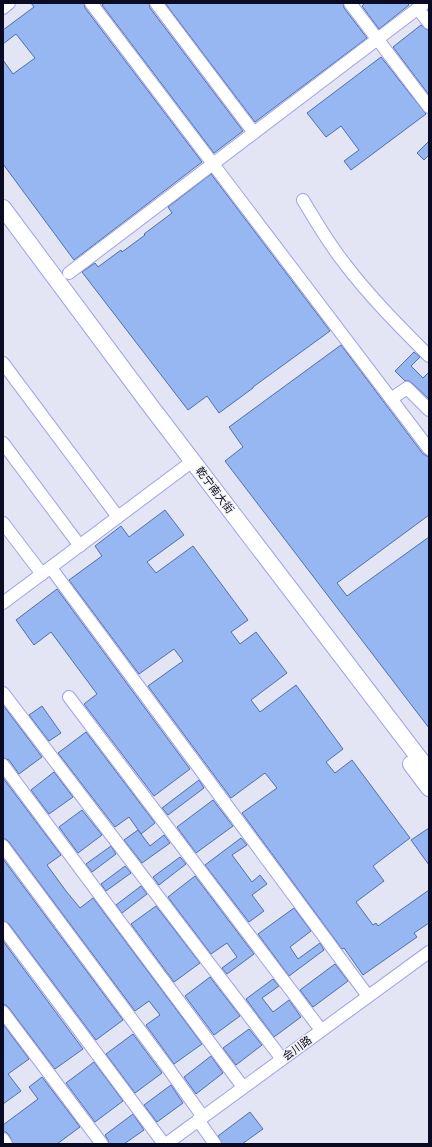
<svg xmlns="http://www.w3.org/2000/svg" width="432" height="1147" viewBox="0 0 432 1147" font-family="Arial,'Noto Sans SC',sans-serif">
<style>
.building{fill:#96b7f2;stroke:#4f70ac}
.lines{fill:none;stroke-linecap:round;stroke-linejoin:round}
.minor-casing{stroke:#9fa2e8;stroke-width:14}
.major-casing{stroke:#9fa2e8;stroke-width:18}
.minor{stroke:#fff;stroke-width:12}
.major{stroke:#fff;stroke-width:16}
.labels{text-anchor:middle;stroke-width:3;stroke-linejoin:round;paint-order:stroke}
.street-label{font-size:11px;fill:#0b0a23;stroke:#f3f3f3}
</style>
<rect width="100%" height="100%" fill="#e3e5f4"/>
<g class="building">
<path d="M31,3H84L85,8L202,162L74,260L3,164V60L13,74L35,58L16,34L3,44V30L34,7Z"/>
<path d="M105,3H149L150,8L243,131L214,153L102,5Z"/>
<path d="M165,3H343L344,8L367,38L255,122Z"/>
<path d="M365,3H407L409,5L379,29L362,6Z"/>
<path d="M421,25L429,31V95L393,47Z"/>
<path d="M381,57L426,114L351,170L344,161L359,150L341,126L326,137L307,113Z"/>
<path d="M429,141V155L424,160L417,153Z"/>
<path d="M211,174L330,331L253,387V388L219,413L207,396L188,410L82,272L95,263L98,267L121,250L122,252L145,235L144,234L172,213L168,207Z"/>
<path d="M341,345L423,454L429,457V515L337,583L347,596L429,537V728L225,461L243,447L229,427Z"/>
<path d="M414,352L420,357L411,366L423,378L429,372V399L412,383L409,381H405L395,371Z"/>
<path d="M165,510L184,535L147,562L156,573L193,546L248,620L231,632L240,644L256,632L287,673L251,700L260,712L296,685L343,749L326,762L335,773L352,760L410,838L373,866L384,881L356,902L373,925L376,923L378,926L429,890V923L414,933L417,937L363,975L344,948L342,949L242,813L277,788L265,773L231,798L148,686L183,661L174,649L139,674L69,580L102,556L95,546L121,526L129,537Z"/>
<path d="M57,589L190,769L154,796L84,704L97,694L51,632L34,645L16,620Z"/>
<path d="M3,705L42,757L19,774L9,760L3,758Z"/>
<path d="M42,706L61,733L49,741L29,715Z"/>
<path d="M86,732L155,823L141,834L129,817L115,827L58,753Z"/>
<path d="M54,772L73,797L49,814L31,790Z"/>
<path d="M3,778L61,855L47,865L66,891L80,908L93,898L202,1044L174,1064L146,1025L160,1015L149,1001L135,1011L9,842L6,839H3Z"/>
<path d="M199,780L204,788L168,815L162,808Z"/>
<path d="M213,800L233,826L196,853L177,827Z"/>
<path d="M82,810L102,835L78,853L59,827Z"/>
<path d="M429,828V865L411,840Z"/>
<path d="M138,830L150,846L164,835L170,843L142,863L124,840Z"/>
<path d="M241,838L247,845L232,855L252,882L260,875L267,884L252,895L264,911L249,922L205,865Z"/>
<path d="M111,846L116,854L92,872L86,864Z"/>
<path d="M180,857L186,864L159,885L153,877Z"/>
<path d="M3,859L123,1020L96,1040L9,924L3,921Z"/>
<path d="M125,866L131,873L106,891L101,884Z"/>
<path d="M195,876L254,954L227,974L222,968L237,957L227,943L211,954L168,897Z"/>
<path d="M141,886L147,894L122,913L116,905Z"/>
<path d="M156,906L200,963L174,982L131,924Z"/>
<path d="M294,908L311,931L290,947L298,959L320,943L324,950L289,976L258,934Z"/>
<path d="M3,941L83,1049L55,1069L9,1008L6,1005H3Z"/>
<path d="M335,964L348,981L313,1007L300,990Z"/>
<path d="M210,977L240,1016L214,1035L185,996Z"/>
<path d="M273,979L279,986L262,998L273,1012L289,1000L301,1017L274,1037L246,999Z"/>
<path d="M3,1024L29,1059L8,1074L21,1091L3,1104Z"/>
<path d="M249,1029L262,1045L236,1065L223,1048Z"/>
<path d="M133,1034L162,1073L135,1093L106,1054Z"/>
<path d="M211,1056L223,1073L196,1094L184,1077Z"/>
<path d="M94,1062L123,1101L95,1122L66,1083Z"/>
<path d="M42,1077L80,1127L57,1144H13L9,1135L6,1132H3V1125L38,1099L29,1087Z"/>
<path d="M171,1085L183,1103L157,1122L144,1105Z"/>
<path d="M250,1112L263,1129L242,1144H222L218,1136Z"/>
<path d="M133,1114L144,1130L124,1144H109L108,1140L105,1135Z"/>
</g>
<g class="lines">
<defs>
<g id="minor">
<path d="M91,3L429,449"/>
<path d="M156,3L254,133"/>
<path d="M350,3L429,107"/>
<path d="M3,8L9,3"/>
<path d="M418,9L429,23"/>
<path d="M303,200C316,222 329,244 345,264C370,297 400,327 429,356"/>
<path d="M69,273L425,3"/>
<path d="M3,363L118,517"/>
<path d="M391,399L407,388L429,410"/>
<path d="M3,443L80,546"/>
<path d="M3,523L42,574"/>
<path d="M51,568L368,996"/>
<path d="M3,603L186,466"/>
<path d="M3,693L282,1059"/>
<path d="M69,697L321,1030"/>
<path d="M3,765L243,1087"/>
<path d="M3,846L168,1068L203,1117"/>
<path d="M3,928L164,1144"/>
<path d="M3,1012L102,1144"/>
<path d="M198,1120L215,1144"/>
<path d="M3,1139L6,1144"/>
<path d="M166,1144L429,952"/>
</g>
<g id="major">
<path d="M3,208L149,404L429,771"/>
<path d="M411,764L429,788"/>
</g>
</defs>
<use href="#minor" class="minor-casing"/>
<use href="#major" class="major-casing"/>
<use href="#minor" class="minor"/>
<use href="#major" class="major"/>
</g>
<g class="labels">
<g class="street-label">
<text transform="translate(215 490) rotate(53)" y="4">乾宁南大街</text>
<text transform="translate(297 1048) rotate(-36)" y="4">会川路</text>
</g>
</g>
<rect width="432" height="1147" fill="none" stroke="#0b0a23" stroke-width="8"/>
</svg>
